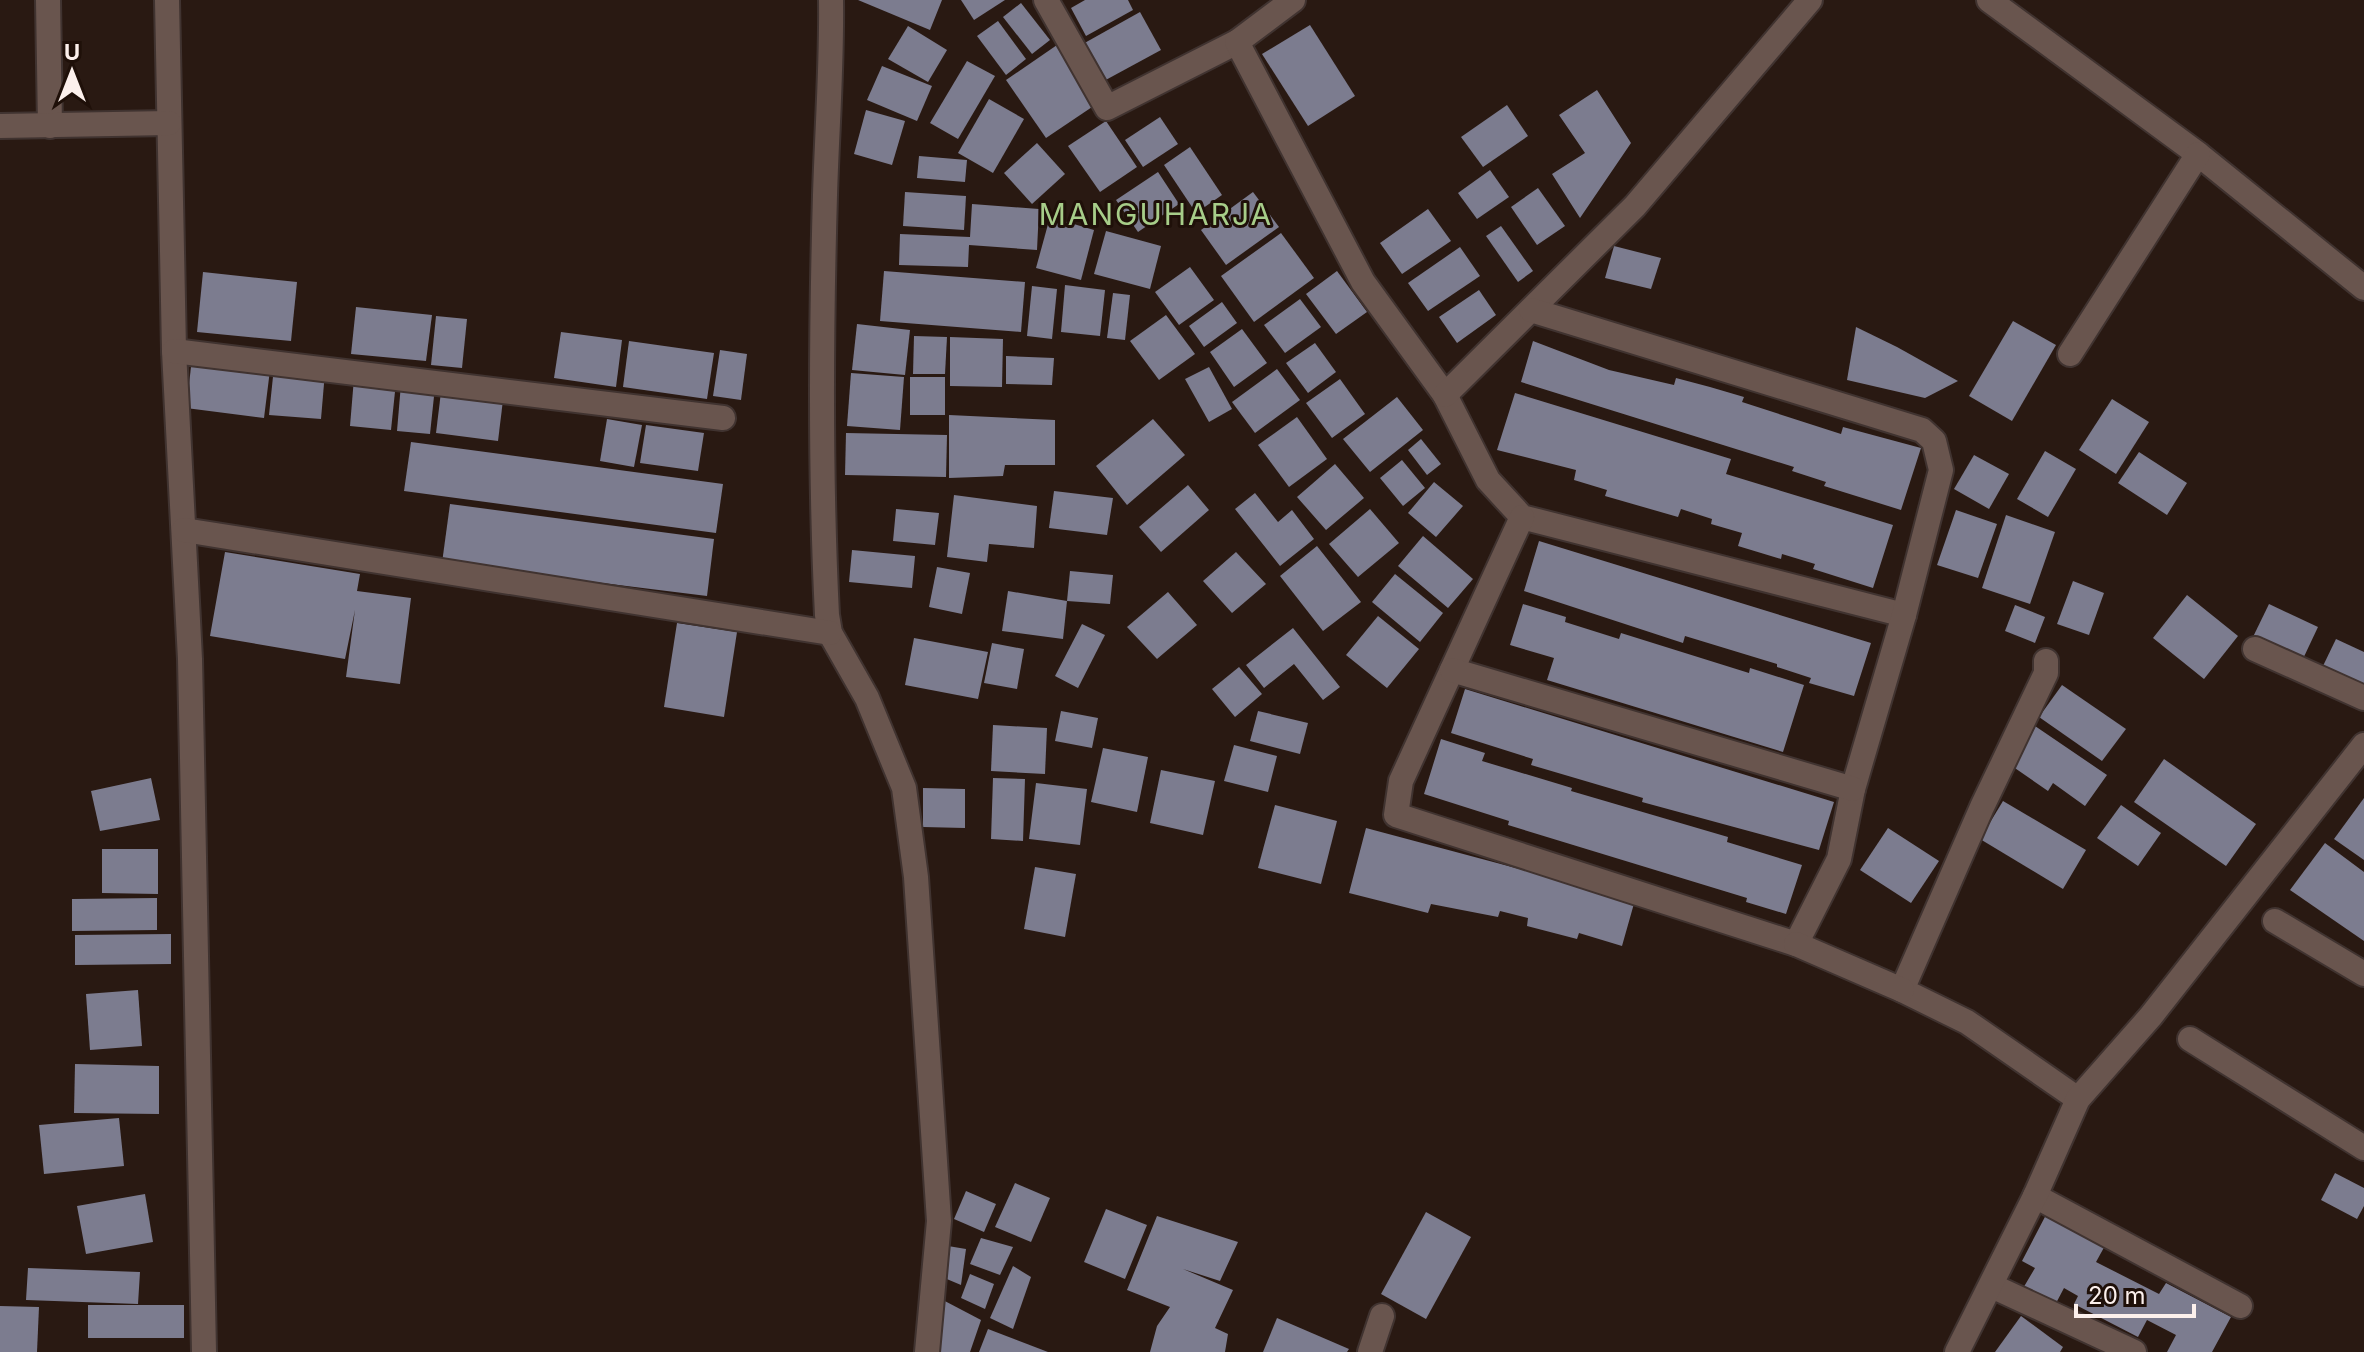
<svg xmlns="http://www.w3.org/2000/svg" width="2364" height="1352" viewBox="0 0 2364 1352" font-family="Inter,sans-serif">
<style>
.building{fill:#7c7c8f}
.lines{fill:none;stroke-linecap:round;stroke-linejoin:round}
.minor-casing{stroke:#403330;stroke-width:28}
.minor{stroke:#69554e;stroke-width:24}
.labels{text-anchor:middle;stroke-width:6;stroke-linejoin:round;paint-order:stroke}
.quarter-label{font-size:30px;letter-spacing:2px;fill:#a7cd89;stroke:#1f1009}
</style>
<rect width="100%" height="100%" fill="#291912"/>
<g class="building">
<path d="M858,0H942L930,30Z"/>
<path d="M961,0H1005L974,20Z"/>
<path d="M1085,0H1128L1133,10L1086,36L1071,8Z"/>
<path d="M1021,3L1050,40L1032,54L1003,17Z"/>
<path d="M1140,12L1161,50L1102,82L1081,45Z"/>
<path d="M998,21L1026,59L1006,75L977,36Z"/>
<path d="M1310,25L1355,96L1308,126L1262,54Z"/>
<path d="M908,26L947,50L928,82L888,59Z"/>
<path d="M1057,45L1098,103L1046,138L1006,80Z"/>
<path d="M967,61L995,76L958,139L930,123Z"/>
<path d="M882,66L932,86L917,121L867,100Z"/>
<path d="M1597,90L1631,143L1580,218L1552,174L1585,153L1559,115Z"/>
<path d="M989,99L1024,119L993,173L958,153Z"/>
<path d="M1507,105L1528,136L1483,167L1461,137Z"/>
<path d="M866,110L905,121L892,165L854,154Z"/>
<path d="M1160,117L1178,144L1143,167L1125,140Z"/>
<path d="M1106,121L1137,167L1100,192L1068,146Z"/>
<path d="M1037,143L1065,174L1032,204L1004,173Z"/>
<path d="M1190,147L1222,195L1196,213L1164,165Z"/>
<path d="M919,156L967,160L965,182L917,178Z"/>
<path d="M1490,170L1509,197L1477,219L1458,193Z"/>
<path d="M1158,172L1179,204L1138,232L1116,200Z"/>
<path d="M1538,188L1565,226L1537,245L1511,207Z"/>
<path d="M905,192L966,196L964,230L903,226Z"/>
<path d="M1253,192L1279,227L1226,265L1201,230Z"/>
<path d="M972,204L1039,209L1037,250L969,245L968,267L899,265L900,234L970,237Z"/>
<path d="M1428,209L1451,241L1402,274L1380,243Z"/>
<path d="M1050,217L1094,230L1081,280L1036,268Z"/>
<path d="M1501,226L1533,271L1518,282L1486,236Z"/>
<path d="M1106,231L1161,246L1150,289L1094,274Z"/>
<path d="M1281,233L1314,278L1254,322L1221,276Z"/>
<path d="M1614,246L1661,258L1651,289L1605,278Z"/>
<path d="M1460,247L1480,276L1428,311L1408,283Z"/>
<path d="M1190,267L1214,300L1179,325L1155,292Z"/>
<path d="M884,271L1025,282L1021,332L880,321Z"/>
<path d="M1337,271L1367,312L1336,334L1306,294Z"/>
<path d="M203,272L297,282L291,341L197,332Z"/>
<path d="M1065,285L1105,290L1100,336L1061,332Z"/>
<path d="M1032,286L1057,289L1052,339L1027,336Z"/>
<path d="M1479,290L1496,315L1457,343L1439,317Z"/>
<path d="M1113,293L1130,295L1125,340L1107,338Z"/>
<path d="M1300,299L1321,327L1285,353L1264,325Z"/>
<path d="M1222,302L1237,323L1204,347L1189,326Z"/>
<path d="M356,307L432,315L426,361L351,354Z"/>
<path d="M1166,315L1195,354L1159,380L1130,341Z"/>
<path d="M436,316L467,319L462,368L431,365Z"/>
<path d="M2013,321L2056,345L2012,421L1969,396Z"/>
<path d="M857,324L910,330L905,375L852,370Z"/>
<path d="M1856,327L1897,347L1958,381L1925,398L1847,380Z"/>
<path d="M1242,329L1267,363L1234,387L1210,352Z"/>
<path d="M561,332L622,340L616,387L554,378Z"/>
<path d="M914,336L947,337L945,374H913Z"/>
<path d="M950,337L1003,339L1002,387L950,386Z"/>
<path d="M629,341L714,353L707,399L623,387Z"/>
<path d="M1533,341L1609,370L1674,385L1676,378L1710,387L1744,397L1742,402L1841,434L1843,427L1921,448L1901,510L1824,486L1826,482L1792,471L1794,467L1521,382Z"/>
<path d="M1315,343L1336,372L1308,393L1286,363Z"/>
<path d="M720,350L747,354L741,400L713,396Z"/>
<path d="M1006,356L1054,358L1052,385L1006,384Z"/>
<path d="M192,359L270,370L264,418L186,408Z"/>
<path d="M274,367L325,372L321,419L269,415Z"/>
<path d="M1209,367L1232,409L1209,422L1185,379Z"/>
<path d="M1277,369L1300,400L1255,433L1232,402Z"/>
<path d="M851,373L904,377L900,430L847,426Z"/>
<rect x="910" y="377" width="35" height="38"/>
<path d="M354,378L396,382L391,430L350,426Z"/>
<path d="M1340,379L1365,414L1332,438L1306,403Z"/>
<path d="M401,384L435,387L430,434L397,431Z"/>
<path d="M441,392L503,400L498,441L436,433Z"/>
<path d="M1515,393L1731,459L1726,474L1893,525L1873,588L1813,569L1815,564L1782,554L1781,559L1738,546L1742,533L1711,524L1712,519L1681,509L1678,517L1605,496L1607,490L1574,480L1576,470L1497,450Z"/>
<path d="M1397,397L1423,430L1370,472L1343,439Z"/>
<path d="M2112,399L2149,422L2116,474L2079,450Z"/>
<path d="M949,415L1055,420V465H1005L1003,476L949,478Z"/>
<path d="M1297,417L1327,459L1289,487L1258,445Z"/>
<path d="M607,419L642,425L634,467L600,461Z"/>
<path d="M1153,419L1185,455L1127,505L1096,466Z"/>
<path d="M646,425L704,433L698,471L640,463Z"/>
<path d="M846,433L947,435L946,477L845,475Z"/>
<path d="M1421,439L1441,464L1427,475L1408,450Z"/>
<path d="M411,442L723,484L716,533L404,491Z"/>
<path d="M2045,451L2076,469L2048,517L2017,499Z"/>
<path d="M2139,452L2187,483L2167,515L2118,483Z"/>
<path d="M1974,455L2009,474L1989,509L1954,489Z"/>
<path d="M1402,460L1425,488L1403,506L1380,478Z"/>
<path d="M1335,464L1364,498L1326,530L1297,497Z"/>
<path d="M1434,482L1463,506L1436,537L1408,513Z"/>
<path d="M1188,485L1209,510L1161,552L1139,527Z"/>
<path d="M1054,491L1113,498L1107,535L1049,528Z"/>
<path d="M1255,493L1278,522L1292,510L1314,539L1280,566L1235,509Z"/>
<path d="M954,495L1037,506L1034,548L989,544L987,562L947,557Z"/>
<path d="M450,504L714,539L707,596L442,563Z"/>
<path d="M896,509L939,513L935,545L893,541Z"/>
<path d="M1370,509L1399,543L1358,577L1329,544Z"/>
<path d="M1956,510L1997,524L1978,578L1937,565Z"/>
<path d="M2006,515L2055,532L2030,604L1982,588Z"/>
<path d="M1423,536L1473,579L1448,608L1398,566Z"/>
<path d="M1539,541L1871,643L1854,696L1809,683L1811,678L1777,667V664L1685,636L1683,643L1524,591Z"/>
<path d="M1317,546L1361,602L1323,631L1280,576Z"/>
<path d="M852,550L915,556L912,588L849,582Z"/>
<path d="M225,552L360,574L357,591L411,598L400,684L346,677L355,610L345,659L210,636Z"/>
<path d="M1236,552L1266,584L1232,613L1203,581Z"/>
<path d="M937,567L970,573L962,614L929,607Z"/>
<path d="M1070,571L1113,575L1110,604L1067,601Z"/>
<path d="M1395,574L1443,613L1420,642L1372,602Z"/>
<path d="M2073,581L2104,593L2089,635L2057,624Z"/>
<path d="M1008,591L1067,601L1063,639L1002,631Z"/>
<path d="M1168,592L1197,625L1157,659L1127,627Z"/>
<path d="M2187,595L2238,636L2204,679L2153,638Z"/>
<path d="M1523,604L1566,617L1565,622L1619,639L1621,633L1749,673L1750,668L1804,685L1783,752L1547,680L1554,658L1510,645Z"/>
<path d="M2269,604L2318,627L2301,663L2252,639Z"/>
<path d="M2015,605L2045,617L2035,643L2005,631Z"/>
<path d="M1378,616L1419,649L1387,688L1346,655Z"/>
<path d="M677,623L737,632L724,717L664,707Z"/>
<path d="M1082,624L1105,635L1078,688L1055,676Z"/>
<path d="M1293,628L1340,687L1323,700L1294,664L1264,688L1246,665Z"/>
<path d="M914,638L988,652L978,699L905,685Z"/>
<path d="M2336,639L2364,652V689L2322,668Z"/>
<path d="M992,643L1024,649L1017,689L984,683Z"/>
<path d="M1239,667L1262,694L1235,717L1212,689Z"/>
<path d="M2062,685L2126,729L2102,761L2039,717Z"/>
<path d="M1465,689L1834,802L1819,850L1642,802L1643,798L1531,765L1533,759L1451,733Z"/>
<path d="M1061,711L1098,718L1092,748L1055,741Z"/>
<path d="M1258,711L1308,723L1300,754L1250,741Z"/>
<path d="M993,725L1047,728L1045,774L991,771Z"/>
<path d="M2035,726L2107,775L2085,806L2053,783L2048,791L2009,764Z"/>
<path d="M1441,739L1485,753L1482,761L1572,788L1571,791L1728,837L1727,842L1802,865L1786,914L1746,902L1747,898L1508,825L1509,821L1424,794Z"/>
<path d="M1234,745L1277,756L1268,792L1224,781Z"/>
<path d="M1103,748L1148,757L1137,812L1091,802Z"/>
<path d="M2164,759L2256,824L2226,866L2134,802Z"/>
<path d="M1161,770L1215,781L1203,835L1150,823Z"/>
<path d="M151,778L160,820L100,831L91,791Z"/>
<path d="M993,778L1025,779L1023,841L991,839Z"/>
<path d="M1036,783L1087,789L1080,845L1029,839Z"/>
<path d="M923,788L965,789V828L923,827Z"/>
<path d="M2364,798V860L2334,839Z"/>
<path d="M2003,801L2086,850L2063,889L1980,839Z"/>
<path d="M1275,805L1337,821L1321,884L1258,868Z"/>
<path d="M2121,805L2161,833L2138,866L2097,838Z"/>
<path d="M1366,828L1635,900L1622,946L1579,933L1577,939L1527,926L1528,918L1500,911L1498,917L1431,904L1428,913L1349,893Z"/>
<path d="M1888,828L1939,861L1911,903L1860,870Z"/>
<path d="M2325,843L2364,872V941L2290,890Z"/>
<path d="M102,849H158V894L102,893Z"/>
<path d="M1035,867L1076,874L1065,937L1024,929Z"/>
<path d="M157,898V930L72,931V899Z"/>
<path d="M171,934V964L75,965V935Z"/>
<path d="M138,990L142,1046L90,1050L86,994Z"/>
<path d="M75,1064L159,1066V1114L74,1113Z"/>
<path d="M119,1118L124,1166L44,1174L39,1125Z"/>
<path d="M2335,1173L2364,1188V1206L2357,1219L2321,1200Z"/>
<path d="M1015,1183L1050,1198L1031,1242L995,1227Z"/>
<path d="M966,1191L996,1204L984,1232L954,1219Z"/>
<path d="M145,1194L153,1242L86,1254L77,1206Z"/>
<path d="M1106,1209L1147,1225L1125,1279L1084,1262Z"/>
<path d="M2048,1211L2107,1242L2096,1262L2159,1294L2166,1283L2231,1317L2212,1352H2167L2176,1335L2147,1320L2138,1337L2074,1304L2078,1296L2064,1288L2054,1307L2022,1290L2035,1268L2022,1261Z"/>
<path d="M1426,1212L1471,1237L1426,1319L1381,1294Z"/>
<path d="M1157,1216L1238,1242L1220,1281L1183,1269L1233,1290L1215,1328L1228,1334L1225,1352H1150L1157,1326L1170,1307L1127,1290Z"/>
<path d="M981,1238L1013,1247L1000,1275L970,1264Z"/>
<path d="M948,1246L966,1249L961,1285L942,1277Z"/>
<path d="M1013,1266L1031,1277L1013,1329L990,1318Z"/>
<path d="M28,1268L140,1272L138,1304L26,1300Z"/>
<path d="M970,1274L994,1284L985,1309L961,1298Z"/>
<path d="M941,1299L981,1320L970,1352H935Z"/>
<rect x="88" y="1305" width="96" height="33"/>
<path d="M0,1306L39,1307L37,1352H0Z"/>
<path d="M2021,1316L2063,1347L2060,1352H1995Z"/>
<path d="M1277,1318L1349,1349L1347,1352H1263Z"/>
<path d="M988,1329L1048,1352H979Z"/>
</g>
<g class="lines">
<defs>
<g id="minor">
<path d="M48,0L50,126"/>
<path d="M167,0L174,351L190,659L204,1352"/>
<path d="M831,0C832,65 827,129 825,195C821,335 820,475 827,615L830,633L867,698L904,788L916,877L939,1221L927,1352"/>
<path d="M1046,0L1107,108L1237,42"/>
<path d="M1293,0L1237,42L1363,282L1445,395L1488,480L1522,517L1904,615"/>
<path d="M1989,0L2198,154L2364,288"/>
<path d="M0,126L169,123"/>
<path d="M174,351L723,418"/>
<path d="M2070,354L2198,154"/>
<path d="M1445,395L1635,206L1810,0"/>
<path d="M1522,517L1401,781L1396,815L1796,944L1839,859L1853,789L1904,615L1941,470L1934,441L1922,430L1531,310"/>
<path d="M184,530L830,633"/>
<path d="M2255,649L2364,698"/>
<path d="M2046,661V673L1982,807L1902,990L1967,1022L2078,1099"/>
<path d="M1452,670L1853,789"/>
<path d="M2275,921L2364,974"/>
<path d="M1796,944L1902,990"/>
<path d="M2190,1039L2364,1148"/>
<path d="M2035,1196L2240,1306"/>
<path d="M1992,1286L2134,1352"/>
<path d="M1370,1352L1382,1316"/>
<path d="M1957,1352L2035,1196L2078,1099L2151,1016L2364,745"/>
</g>
</defs>
<use href="#minor" class="minor-casing"/>
<use href="#minor" class="minor"/>
</g>
<g class="labels">
<g class="quarter-label">
<text x="1156" y="225">MANGUHARJA</text>
</g>
</g>
<g transform="translate(72 72)" stroke="#1f1009" stroke-width="6" paint-order="stroke">
<path d="M0-6L14 30L0 20L-14 30Z" fill="#fcf0ec"/>
<text y="-12" font-size="22" font-weight="bold" text-anchor="middle" fill="#fcf0ec">U</text>
</g>
<path d="M2076 1304v12h118v-12" fill="none" stroke="#fcf0ec" stroke-width="4"/>
<text x="2088" y="1304" font-size="24" fill="#fcf0ec" stroke="#1f1009" stroke-width="6" paint-order="stroke">20 m</text>
</svg>
